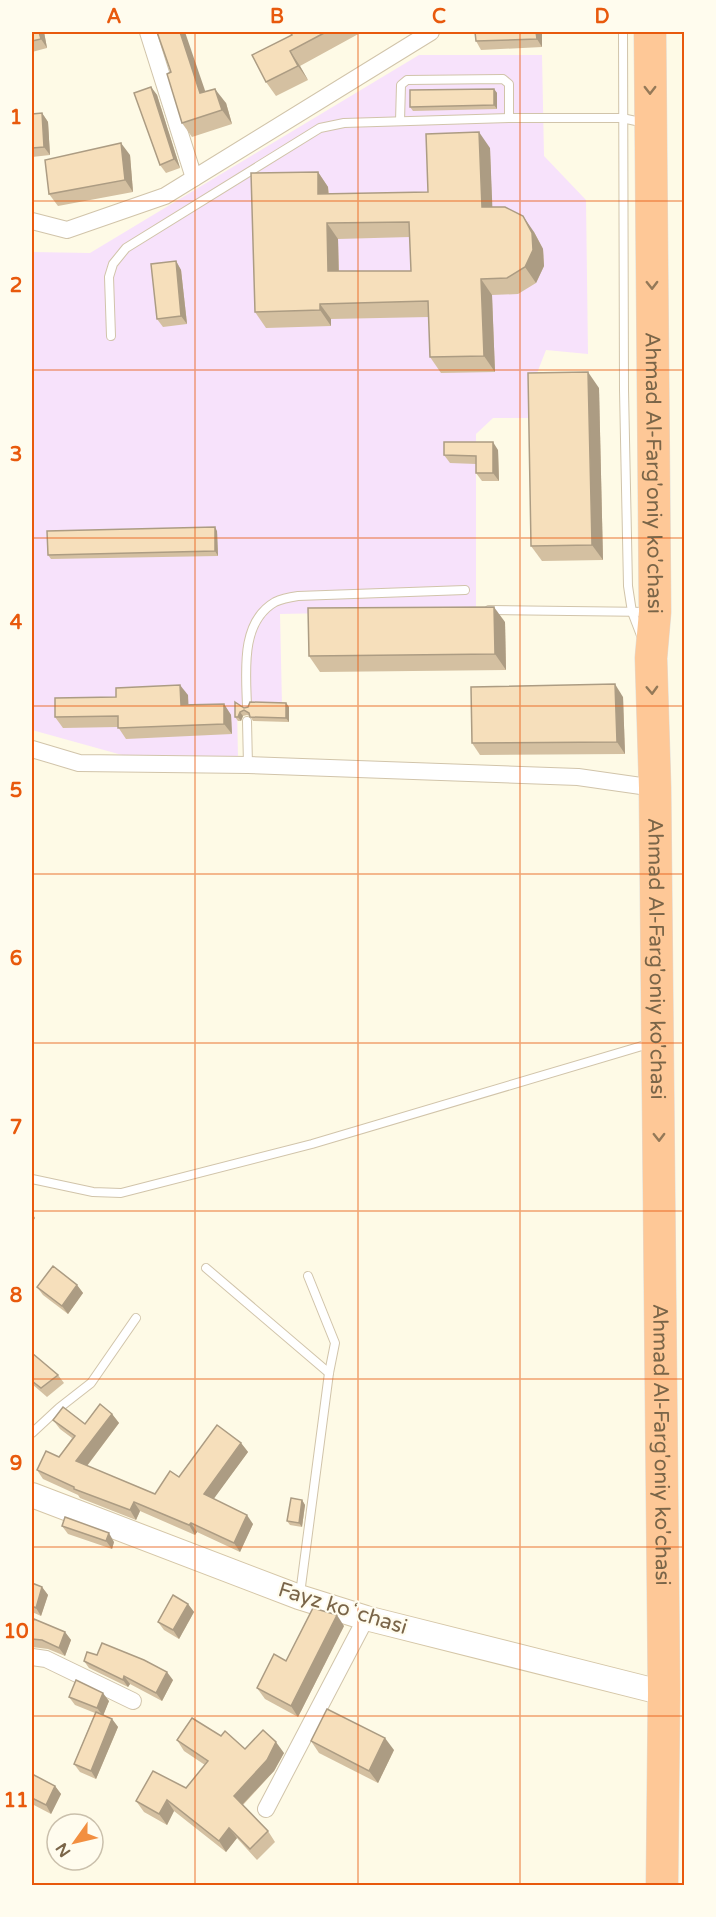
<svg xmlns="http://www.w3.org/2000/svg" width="716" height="1917" viewBox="0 0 716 1917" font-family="'Varela Round',sans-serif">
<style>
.education{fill:#f7e2fb}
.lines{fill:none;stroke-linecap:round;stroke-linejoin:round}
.lane-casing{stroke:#d1c4aa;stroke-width:10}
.street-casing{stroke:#d1c4aa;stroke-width:18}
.secondary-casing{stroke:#d5c6a7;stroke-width:26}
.highway-casing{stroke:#e2ddd7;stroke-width:33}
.lane{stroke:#fff;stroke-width:8}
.street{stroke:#fff;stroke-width:16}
.secondary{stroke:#fff;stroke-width:24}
.highway{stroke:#fec897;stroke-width:32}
.wall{fill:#d4c0a1;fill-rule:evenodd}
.shaded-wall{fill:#ac9c83}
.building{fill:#f6dfbb;stroke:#ac9c83;stroke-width:1.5;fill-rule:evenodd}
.oneway{stroke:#947958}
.grid{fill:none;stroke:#e8590c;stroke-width:1.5;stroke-opacity:0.55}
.labels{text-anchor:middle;stroke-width:4.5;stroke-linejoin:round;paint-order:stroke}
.street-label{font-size:21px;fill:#7a6548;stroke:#fffcee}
.neatline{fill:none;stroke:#e8590c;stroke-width:2}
.grid-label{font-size:20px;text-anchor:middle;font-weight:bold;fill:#e8590c}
</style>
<rect width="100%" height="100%" fill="#fefae6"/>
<path class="education" d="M419,55H542L544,156L586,200L588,354L546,350L530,391L529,418H493L476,434V610L280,614L282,705H237L238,758L122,755L32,730V252L90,253Z"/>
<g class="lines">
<defs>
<g id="lane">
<path d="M623,32L624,390L628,586L632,612L642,638"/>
<path d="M400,121L401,85L407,80L503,79L509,84V118"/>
<path d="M111,336L109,277L113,264L126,248L320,128L344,123L509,118H622L645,123"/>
<path d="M489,610L651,612"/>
<path d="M247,706C246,672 240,622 275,602C281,599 291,597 298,596L465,590"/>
<path d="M247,721L248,765"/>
<path d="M32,1179L93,1192L121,1193L312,1144L652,1043"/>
<path d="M206,1268L329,1373"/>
<path d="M32,1433L59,1408L91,1383L136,1318"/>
<path d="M300,1594L329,1373L335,1343L308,1276"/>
</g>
<g id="street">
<path d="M148,32L194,178"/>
<path d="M32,221L67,230L165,196L431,32"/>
<path d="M32,749L79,763L248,765L578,777L655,788"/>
<path d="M32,1657L46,1659L133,1701"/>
<path d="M266,1809L366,1618"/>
</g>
<path id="secondary" d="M32,1495L299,1597L366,1618L664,1693"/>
<g id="highway">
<path id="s1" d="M650,32L655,612L651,658L655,788L664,1693L662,1886"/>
</g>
</defs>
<use href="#lane" class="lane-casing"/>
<use href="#street" class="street-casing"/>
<use href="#secondary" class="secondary-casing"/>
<use href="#highway" class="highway-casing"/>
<use href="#lane" class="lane"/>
<use href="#street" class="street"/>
<use href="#secondary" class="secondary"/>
<use href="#highway" class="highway"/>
</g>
<g class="wall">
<path d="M32,32H44L47,48L32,52Z"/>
<path d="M290,32H362L300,66L308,80L276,96L266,82L292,35Z"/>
<path d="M475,32H542V47L481,50L476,41Z"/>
<path d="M171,72L226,103L232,124L192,137L182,123Z"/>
<path d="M151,87L157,95L180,168L166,173L160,165Z"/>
<path d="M494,89L497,93V109L413,111L410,107Z"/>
<path d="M42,113L48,122L50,155L32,157V114Z"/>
<path d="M490,148L492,207L534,232L543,249L544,266L536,283L518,294L492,295L495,372L441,373L430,357L429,317L331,319V326L266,328L255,312L318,172L328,187L329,194L428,192ZM410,237L411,271H339L338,239Z"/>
<path d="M130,155L133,192L58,206L49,194Z"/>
<path d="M176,261L181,270L187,324L163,327L157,319Z"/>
<path d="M599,388L603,560L542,561L531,546Z"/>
<path d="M498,450L499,481H482L476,473V464L450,463L444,455Z"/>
<path d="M217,531L218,556L51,559L48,555Z"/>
<path d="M505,622L506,670L320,672L309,656Z"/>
<path d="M188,695V705L224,704L231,715L232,734L126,739L118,727L63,728L55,717Z"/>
<path d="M623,697L625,754L480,755L472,743Z"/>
<path d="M286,703L289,707V722L253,721L250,716L247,715L243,716L241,721H238L235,717L244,708Z"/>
<path d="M77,1285L83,1293L68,1314L43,1295L37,1287Z"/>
<path d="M32,1353L58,1375L64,1383L47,1397L32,1384Z"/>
<path d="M112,1414L119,1423L87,1466L155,1494L179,1477L241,1443L248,1452L213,1499L253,1524L240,1552L197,1532L195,1535L140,1511L136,1520L80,1498L78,1495L43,1479L37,1470L59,1457L72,1438L60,1429L53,1420L85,1424Z"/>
<path d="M302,1500L305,1505L302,1527L290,1525L287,1521Z"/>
<path d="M62,1526L114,1542L112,1549L68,1534Z"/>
<path d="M32,1583L42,1587L48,1595L41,1616L32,1612Z"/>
<path d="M188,1604L194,1612L179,1639L164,1630L158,1622Z"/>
<path d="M32,1625L65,1632L71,1640L65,1656L48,1649L32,1647Z"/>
<path d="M344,1626L298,1717L265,1699L257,1688L286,1661Z"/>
<path d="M84,1661L173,1680L162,1701L130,1684L128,1687L89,1668Z"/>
<path d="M69,1697L109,1701L103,1715L112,1719L118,1727L96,1779L80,1772L74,1764L95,1713L75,1705Z"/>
<path d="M221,1736L245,1749L284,1753L274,1771L243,1805L268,1831L275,1842L257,1860L237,1838L226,1852L174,1811L167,1825L144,1812L136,1801L186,1788L205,1765L184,1751L177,1740Z"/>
<path d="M311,1741L394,1750L378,1783L319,1753Z"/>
<path d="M32,1774L55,1786L61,1794L51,1814L32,1804Z"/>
</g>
<g class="shaded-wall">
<path d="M39,32H44L47,48L41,39Z"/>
<path d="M180,32H185L211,108L200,93Z"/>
<path d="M536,32H542V47L537,39Z"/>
<path d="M290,51L300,66L308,80L298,66Z"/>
<path d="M151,87L157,95L180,168L174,159Z"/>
<path d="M215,89L226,103L232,124L222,110Z"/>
<path d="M494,89L497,93V109L494,105Z"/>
<path d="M42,113L48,122L50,155L44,147Z"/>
<path d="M479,132L490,148L493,223L482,207Z"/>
<path d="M121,143L130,155L133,192L125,180Z"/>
<path d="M318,172L328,187L329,210L318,194Z"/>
<path d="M523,216L534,232L543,249L544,266L536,283L525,267Z"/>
<path d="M327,223L338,239L339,286L328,271Z"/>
<path d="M176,261L181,270L187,324L181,316Z"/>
<path d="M481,279L492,295L495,372L484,356Z"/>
<path d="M320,304L331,319V326L320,310Z"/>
<path d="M588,372L599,388L603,560L592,545Z"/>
<path d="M493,442L498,450L499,481L493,473Z"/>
<path d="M215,527L217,531L218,556L215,551Z"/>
<path d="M494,607L505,622L506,670L495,654Z"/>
<path d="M615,684L623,697L625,754L617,742Z"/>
<path d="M180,685L188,695L189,715L181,705Z"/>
<path d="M286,703L289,707V722L286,718Z"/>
<path d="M224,704L231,715L232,734L224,724Z"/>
<path d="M240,712L243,716L241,721L238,717Z"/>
<path d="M32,1213L35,1218L32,1223Z"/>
<path d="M77,1285L83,1293L68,1314L62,1306Z"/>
<path d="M112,1414L119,1423L83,1471L76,1461Z"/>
<path d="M241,1443L248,1452L210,1504L204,1494Z"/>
<path d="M302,1500L305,1505L302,1527L299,1523Z"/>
<path d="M134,1502L140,1511L136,1520L130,1510Z"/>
<path d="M247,1515L253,1524L240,1552L234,1543Z"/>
<path d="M191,1523L197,1532L195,1535L189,1525Z"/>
<path d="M109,1533L114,1542L112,1549L106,1541Z"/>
<path d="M42,1587L48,1595L41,1616L36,1608Z"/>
<path d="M188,1604L194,1612L179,1639L173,1630Z"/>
<path d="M337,1615L344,1626L298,1717L291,1706Z"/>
<path d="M65,1632L71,1640L65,1656L59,1648Z"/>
<path d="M167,1672L173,1680L162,1701L156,1693Z"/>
<path d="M124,1676L130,1684L128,1687L123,1680Z"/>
<path d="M103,1693L109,1701L103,1716L97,1708Z"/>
<path d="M112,1719L118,1727L96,1779L91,1771Z"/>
<path d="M385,1738L394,1750L378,1783L369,1771Z"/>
<path d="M276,1742L284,1753L274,1771L241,1806L234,1796Z"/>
<path d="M55,1786L61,1794L51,1814L46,1805Z"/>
<path d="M167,1800L174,1811L167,1825L159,1814Z"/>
<path d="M229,1828L237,1838L226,1852L219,1841Z"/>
</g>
<g class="building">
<path d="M32,32H39L41,39L32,41Z"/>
<path d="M157,32H180L200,93L215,89L222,110L182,123L167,74L171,72Z"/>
<path d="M290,32H326L290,51L298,66L266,82L252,55L292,35Z"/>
<path d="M475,32H536L537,39L476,41Z"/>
<path d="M151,87L174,159L160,165L134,93Z"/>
<path d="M494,89V105L410,107V90Z"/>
<path d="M42,113L44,147L32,148V114Z"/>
<path d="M479,132L482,207H505L523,216L532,233L533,250L525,267L507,278L481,279L484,356L430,357L428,301L320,304V310L255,312L251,173L318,172V194L428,192L426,134ZM409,222L411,271H328L327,223Z"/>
<path d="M121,143L125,180L49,194L45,160Z"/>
<path d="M176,261L181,316L157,319L151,264Z"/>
<path d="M588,372L592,545L531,546L528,373Z"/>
<path d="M444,442H493V473H476V456L444,455Z"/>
<path d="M215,527V551L48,555L47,531Z"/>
<path d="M494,607L495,654L309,656L308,608Z"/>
<path d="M615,684L617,742L472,743L471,687Z"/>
<path d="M180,685L181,705L224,704V724L118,728V716L55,717V698L116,697V688Z"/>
<path d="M235,702L244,708L248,707L250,702L286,703V718L250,717L249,713L244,710L240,712L238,717H235Z"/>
<path d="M53,1266L77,1285L62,1306L37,1287Z"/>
<path d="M32,1353L58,1375L41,1388L32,1381Z"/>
<path d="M100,1404L112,1414L76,1461L155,1494L170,1471L179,1477L217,1425L241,1443L204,1494L247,1515L234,1543L191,1523L189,1525L134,1502L130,1510L74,1489V1487L37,1470L46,1451L59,1457L75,1436L53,1420L63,1407L85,1424Z"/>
<path d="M291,1498L302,1500L299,1523L287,1521Z"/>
<path d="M65,1517L109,1533L106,1541L62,1526Z"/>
<path d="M32,1583L42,1587L36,1608L32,1606Z"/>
<path d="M173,1595L188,1604L173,1630L158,1622Z"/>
<path d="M313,1608L337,1615L291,1706L257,1688L274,1654L286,1661Z"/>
<path d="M34,1619L65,1632L59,1648L42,1640L32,1639V1625Z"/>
<path d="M102,1643L144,1660L167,1672L156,1693L124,1676L123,1680L84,1661L87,1652L97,1655Z"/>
<path d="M76,1680L103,1693L97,1708L69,1697Z"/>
<path d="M327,1709L385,1738L369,1771L311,1741Z"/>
<path d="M96,1712L112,1719L91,1771L74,1764Z"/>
<path d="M192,1718L221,1736L225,1731L245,1749L263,1730L276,1742L267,1760L234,1796L268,1831L250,1849L229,1828L219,1841L167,1800L159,1814L136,1801L153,1771L186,1788L208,1761L177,1740Z"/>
<path d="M32,1774L55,1786L46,1805L32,1798Z"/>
</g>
<defs><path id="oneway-chevron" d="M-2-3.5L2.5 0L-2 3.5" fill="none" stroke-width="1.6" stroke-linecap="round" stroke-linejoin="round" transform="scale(1.5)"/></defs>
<g class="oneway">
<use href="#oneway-chevron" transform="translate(650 90) rotate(90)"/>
<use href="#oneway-chevron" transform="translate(652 285) rotate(89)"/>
<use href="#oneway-chevron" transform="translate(652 690) rotate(88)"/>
<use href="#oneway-chevron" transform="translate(659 1137) rotate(89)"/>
</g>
<path class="grid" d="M195,32V1886M358,32V1886M520,32V1886M32,201H684M32,370H684M32,538H684M32,706H684M32,874H684M32,1043H684M32,1211H684M32,1379H684M32,1547H684M32,1716H684"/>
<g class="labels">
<g class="street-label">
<text dy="7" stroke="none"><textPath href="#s1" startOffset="441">Ahmad Al-Farg'oniy ko'chasi</textPath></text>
<text dy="7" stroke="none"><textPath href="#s1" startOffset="927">Ahmad Al-Farg'oniy ko'chasi</textPath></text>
<text dy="7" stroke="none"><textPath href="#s1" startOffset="1413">Ahmad Al-Farg'oniy ko'chasi</textPath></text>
<text transform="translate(343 1608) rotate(17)" y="7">Fayz koʻchasi</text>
</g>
</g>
<rect width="716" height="1917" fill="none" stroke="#fffcee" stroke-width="66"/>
<g transform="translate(75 1842) rotate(236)"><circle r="28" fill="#fffcee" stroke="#cac0ac" stroke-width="1.5"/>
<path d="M0-4.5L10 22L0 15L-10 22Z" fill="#f28f40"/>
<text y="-9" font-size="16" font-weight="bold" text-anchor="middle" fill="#7a6548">N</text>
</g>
<rect x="33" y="33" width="650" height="1851" class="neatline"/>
<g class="grid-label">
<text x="114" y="23">A</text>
<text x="277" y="23">B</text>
<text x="439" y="23">C</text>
<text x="602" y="23">D</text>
<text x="16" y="124">1</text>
<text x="16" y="292">2</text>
<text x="16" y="461">3</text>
<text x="16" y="629">4</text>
<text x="16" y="797">5</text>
<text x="16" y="965">6</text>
<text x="16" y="1134">7</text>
<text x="16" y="1302">8</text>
<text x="16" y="1470">9</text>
<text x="16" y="1638">10</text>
<text x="16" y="1807">11</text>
</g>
</svg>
